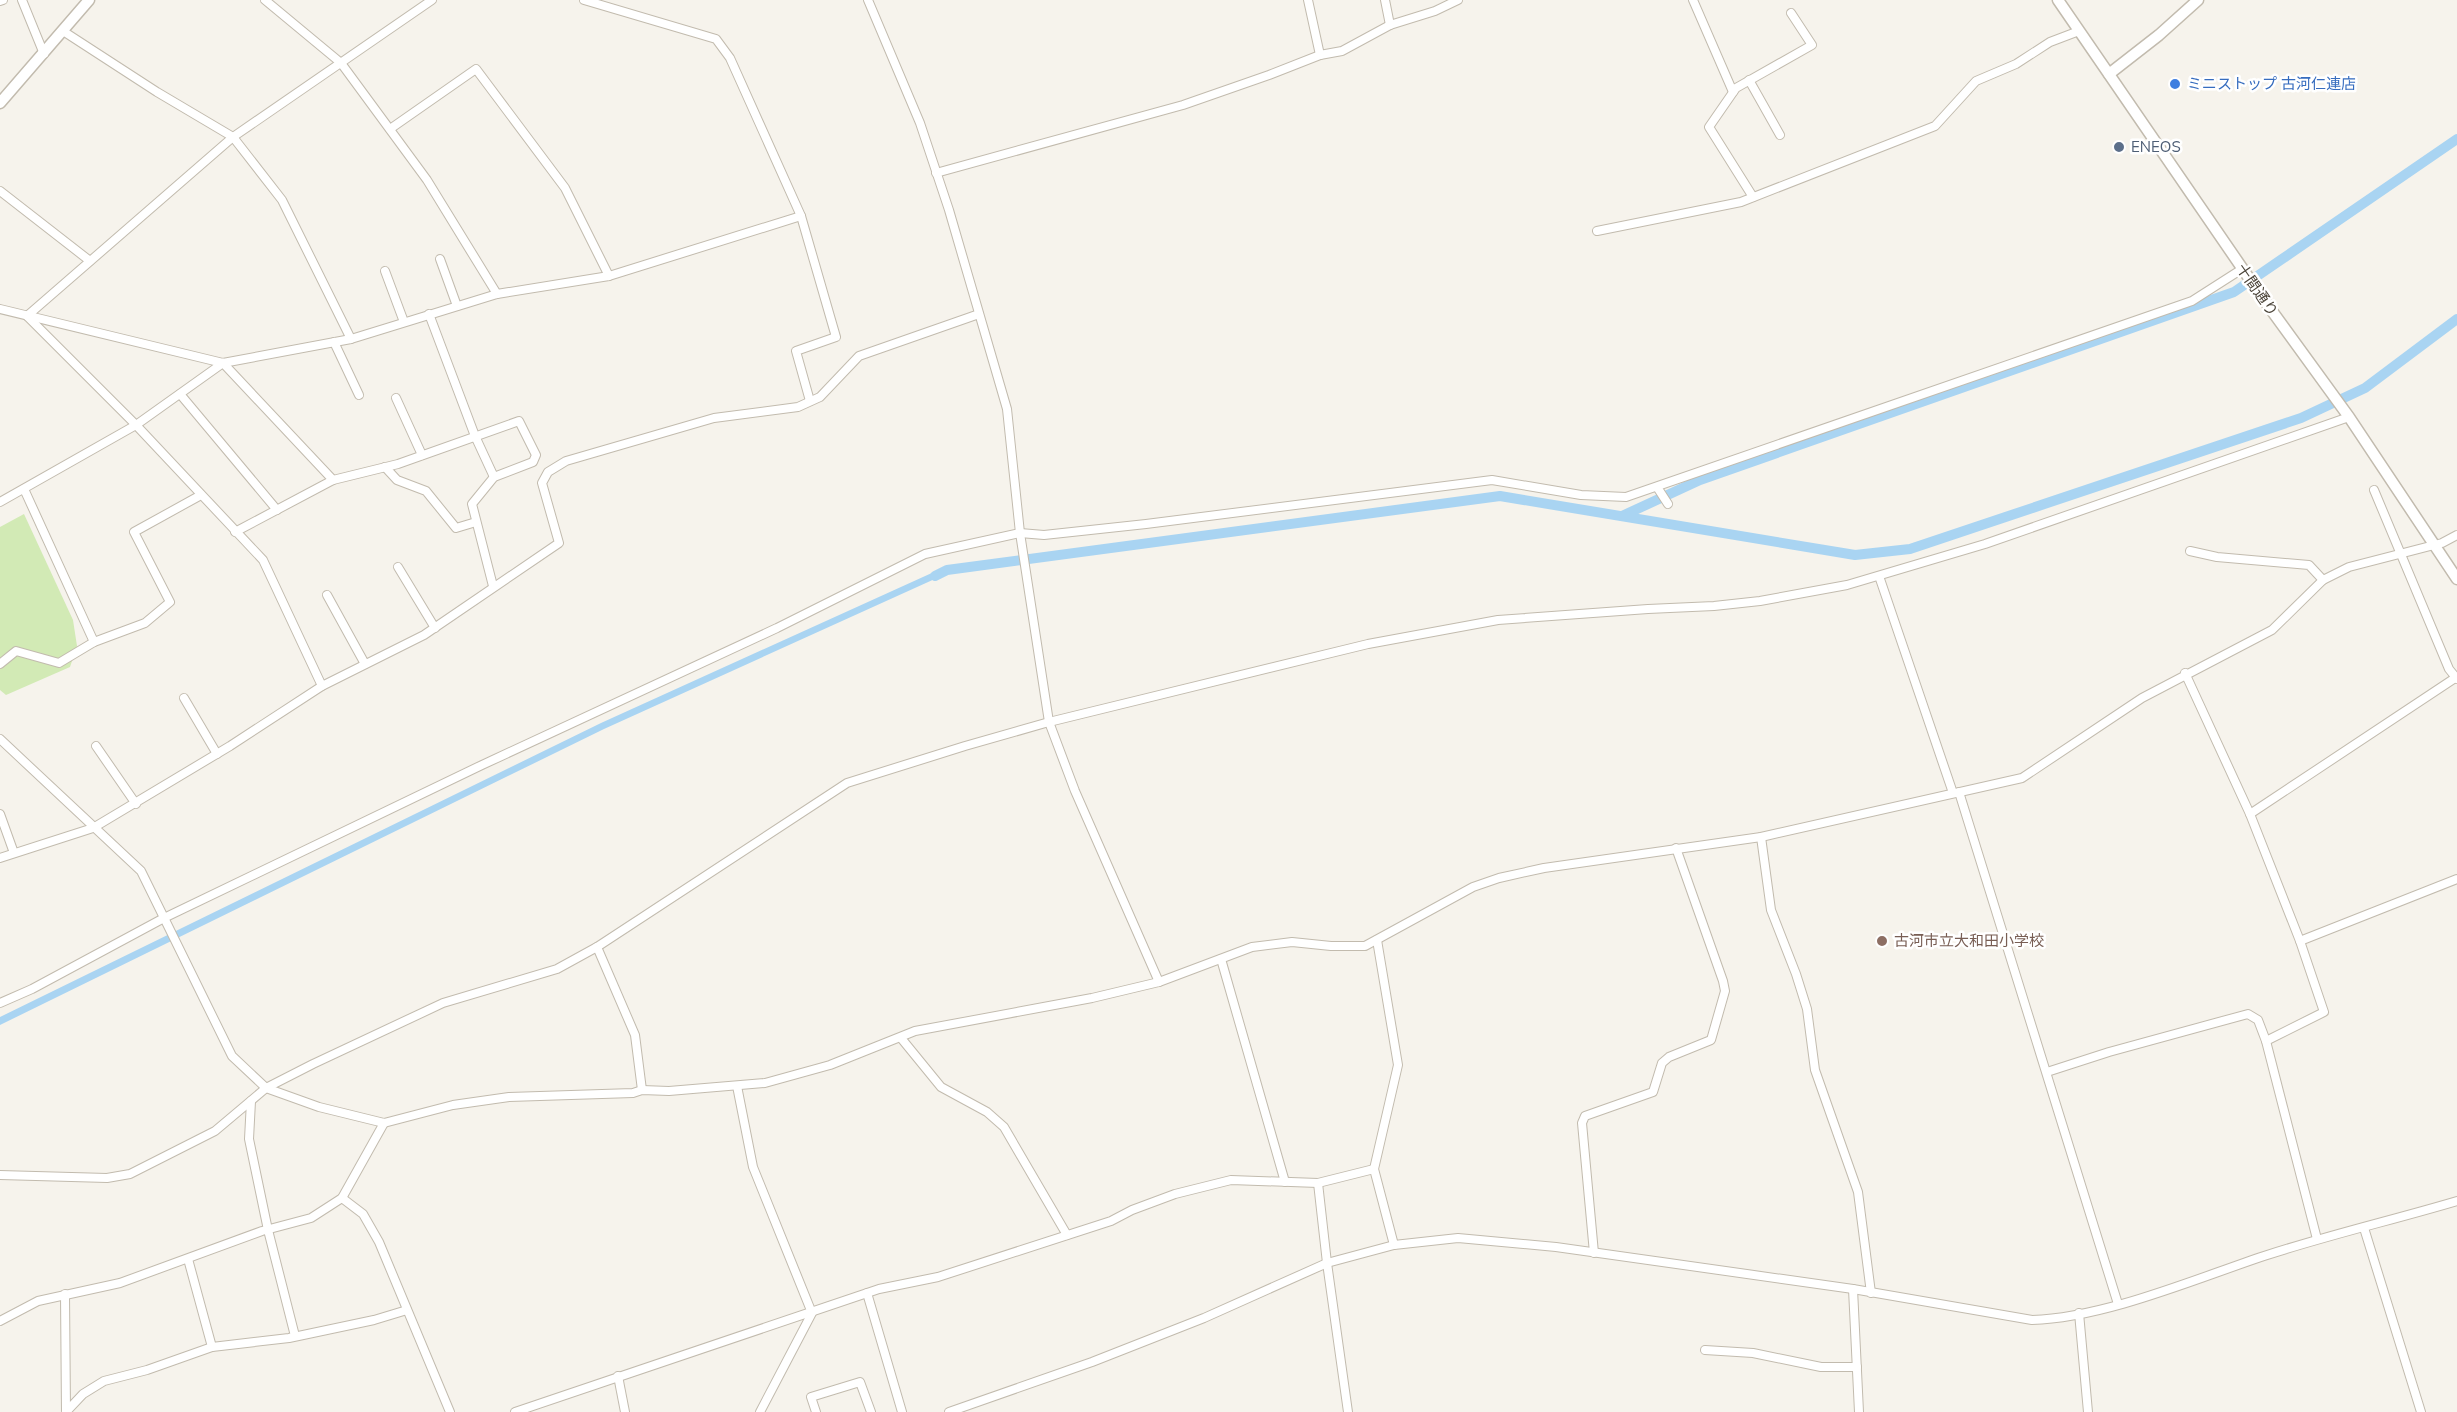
<svg xmlns="http://www.w3.org/2000/svg" width="2457" height="1412" viewBox="0 0 2457 1412" font-family="Mulish,'Noto Sans JP',sans-serif">
<style>
.green{fill:#d2eab5}
.water{fill:#a9d4f2}
.lines{fill:none;stroke-linecap:round;stroke-linejoin:round}
.canal{stroke:#a9d4f2;stroke-width:10}
.minor-casing{stroke:#c2bbae;stroke-width:10}
.tertiary-casing{stroke:#c2bbae;stroke-width:13}
.minor{stroke:#fff;stroke-width:8}
.tertiary{stroke:#fff;stroke-width:10}
.shop-dot{fill:#3f7fe0;stroke:#fff;stroke-width:2}
.service-dot{fill:#5c6f8a;stroke:#fff;stroke-width:2}
.education-dot{fill:#8d6e63;stroke:#fff;stroke-width:2}
.labels{text-anchor:middle;stroke-width:5;stroke-linejoin:round;paint-order:stroke}
.shop-label{font-size:15px;fill:#366cbe;stroke:#fff;text-anchor:start}
.service-label{font-size:15px;fill:#4e5e75;stroke:#fff;text-anchor:start}
.street-label{font-size:15px;fill:#4b4439;stroke:#fff}
.education-label{font-size:15px;fill:#785e54;stroke:#fff;text-anchor:start}
</style>
<rect width="100%" height="100%" fill="#f6f3ec"/>
<path class="green" d="M24,514L73,620L77,646L70,667L6,695L0,690V527Z"/>
<path class="water" d="M945,567L948,573L604,729L0,1025V1017L601,723Z"/>
<g class="lines">
<g class="canal">
<path d="M1622,516L1700,480L2234,292L2457,139"/>
<path d="M935,576L947,570L1500,496L1855,555L1910,549L2301,418L2365,388L2457,319"/>
</g>
<defs>
<g id="minor">
<path d="M22,0L44,54"/>
<path d="M265,0L341,63L427,180L497,294"/>
<path d="M584,0L716,39L730,58L801,216L836,337L796,351L810,401"/>
<path d="M868,0L920,123L949,210L1007,409L1020,533L1049,722L1075,791L1159,982"/>
<path d="M1308,0L1320,55"/>
<path d="M1385,0L1390,25"/>
<path d="M1693,0L1733,92"/>
<path d="M0,1L3,0"/>
<path d="M63,31L157,92L233,137L282,200L351,339"/>
<path d="M1749,80L1780,135"/>
<path d="M390,129L476,69L565,188L609,276"/>
<path d="M936,173L1183,105L1269,75L1320,55L1342,51L1390,25L1435,11L1458,0"/>
<path d="M0,191L90,261"/>
<path d="M1753,197L1709,127L1736,88L1812,45L1791,13"/>
<path d="M1597,231L1741,202L1935,126L1976,81L2016,64L2050,42L2079,31"/>
<path d="M440,259L457,306"/>
<path d="M385,271L404,322"/>
<path d="M0,309L223,363L351,339L497,294L609,276L801,216"/>
<path d="M429,314L475,436L494,477"/>
<path d="M27,316L233,137L432,0"/>
<path d="M28,317L136,425L263,560L322,686"/>
<path d="M334,342L359,395"/>
<path d="M223,363L333,480"/>
<path d="M180,394L277,510"/>
<path d="M396,398L422,455"/>
<path d="M385,467L397,480L426,491L456,528L476,522"/>
<path d="M1657,487L1668,504"/>
<path d="M24,489L94,642"/>
<path d="M2374,490L2449,669L2457,679"/>
<path d="M0,502L136,425L223,363"/>
<path d="M235,532L333,480L398,464L519,421L536,455L533,462L494,477L472,504L493,586"/>
<path d="M2190,551L2217,557L2309,565L2323,580"/>
<path d="M398,567L435,628"/>
<path d="M1879,576L1953,793"/>
<path d="M327,595L365,664"/>
<path d="M0,664L16,651L59,663L94,642L145,623L170,602L134,532L201,495"/>
<path d="M2185,673L2250,814L2300,941L2324,1012L2266,1041"/>
<path d="M184,698L217,754"/>
<path d="M0,739L141,871L232,1056L266,1088L319,1107L384,1123L453,1105L509,1097L633,1093L642,1090L669,1091L765,1083L830,1065L915,1031L1092,998L1159,982L1252,947L1292,942L1331,946H1365L1473,887L1499,878L1544,868L1761,837L2022,778L2142,698L2272,630L2323,580L2349,567L2442,543L2457,535"/>
<path d="M96,746L136,804"/>
<path d="M1959,792L2118,1304"/>
<path d="M0,814L14,853"/>
<path d="M2250,814L2455,678"/>
<path d="M1761,837L1771,910L1796,974L1807,1009L1815,1070L1858,1192L1871,1293"/>
<path d="M0,858L93,828L230,746L322,686L424,635L559,543L542,483L548,472L566,461L714,418L798,407L820,397L859,356L979,314"/>
<path d="M1377,940L1398,1065L1374,1169L1394,1245"/>
<path d="M2300,941L2457,879"/>
<path d="M597,947L635,1035L642,1090"/>
<path d="M1221,959L1285,1182"/>
<path d="M0,1003L32,989L164,918L482,765L777,628L925,554L1020,533L1044,535L1146,524L1492,480L1581,495L1626,497L2192,301L2242,269"/>
<path d="M901,1038L941,1087L987,1112L1004,1127L1067,1235"/>
<path d="M2047,1072L2109,1052L2248,1014L2258,1020L2266,1041L2317,1239"/>
<path d="M737,1086L753,1167L812,1313L760,1412"/>
<path d="M251,1101L249,1139L268,1230L295,1336"/>
<path d="M0,1175L107,1178L130,1174L215,1131L266,1088L313,1064L443,1003L557,969L597,947L847,783L965,746L1049,722L1368,644L1498,620L1648,609L1714,606L1760,601L1847,585L1985,544L2349,417"/>
<path d="M1318,1183L1327,1263L1348,1412"/>
<path d="M342,1198L363,1214L379,1242L450,1412"/>
<path d="M2364,1228L2421,1412"/>
<path d="M1594,1253L1582,1123L1585,1116L1653,1092L1662,1063L1669,1057L1711,1040L1725,991L1723,981L1676,848"/>
<path d="M188,1259L212,1347"/>
<path d="M1853,1289L1859,1412"/>
<path d="M867,1293L902,1412"/>
<path d="M65,1294L66,1412"/>
<path d="M2079,1313L2088,1412"/>
<path d="M0,1321L38,1301L120,1283L262,1231L311,1218L342,1198L384,1123"/>
<path d="M1705,1350L1753,1353L1821,1367H1857"/>
<path d="M618,1376L625,1412"/>
<path d="M66,1412L83,1394L104,1381L147,1370L212,1347L289,1338L374,1320L407,1310"/>
<path d="M515,1412L879,1289L938,1277L1111,1221L1132,1210L1175,1194L1231,1180L1318,1183L1374,1169"/>
<path d="M816,1412L811,1397L860,1382L871,1412"/>
<path d="M949,1412L1092,1362L1204,1318L1327,1263L1394,1245L1458,1238L1556,1247L1853,1289L2032,1320C2104,1318 2195,1279 2264,1256C2328,1235 2393,1220 2457,1201"/>
</g>
<g id="tertiary">
<path d="M2058,0L2264,300L2349,417L2457,579"/>
<path d="M2109,74L2159,35L2198,0"/>
<path d="M0,103L89,0"/>
</g>
</defs>
<use href="#minor" class="minor-casing"/>
<use href="#tertiary" class="tertiary-casing"/>
<use href="#minor" class="minor"/>
<use href="#tertiary" class="tertiary"/>
</g>
<circle class="shop-dot" cx="2175" cy="84" r="6"/>
<circle class="service-dot" cx="2119" cy="147" r="6"/>
<circle class="education-dot" cx="1882" cy="941" r="6"/>
<g class="labels">
<g class="shop-label">
<text x="2187" y="89">ミニストップ 古河仁連店</text>
</g>
<g class="service-label">
<text x="2131" y="152">ENEOS</text>
</g>
<g class="street-label">
<text transform="translate(2257 290) rotate(55)" y="5">十間通り</text>
</g>
<g class="education-label">
<text x="1894" y="946">古河市立大和田小学校</text>
</g>
</g>
</svg>
